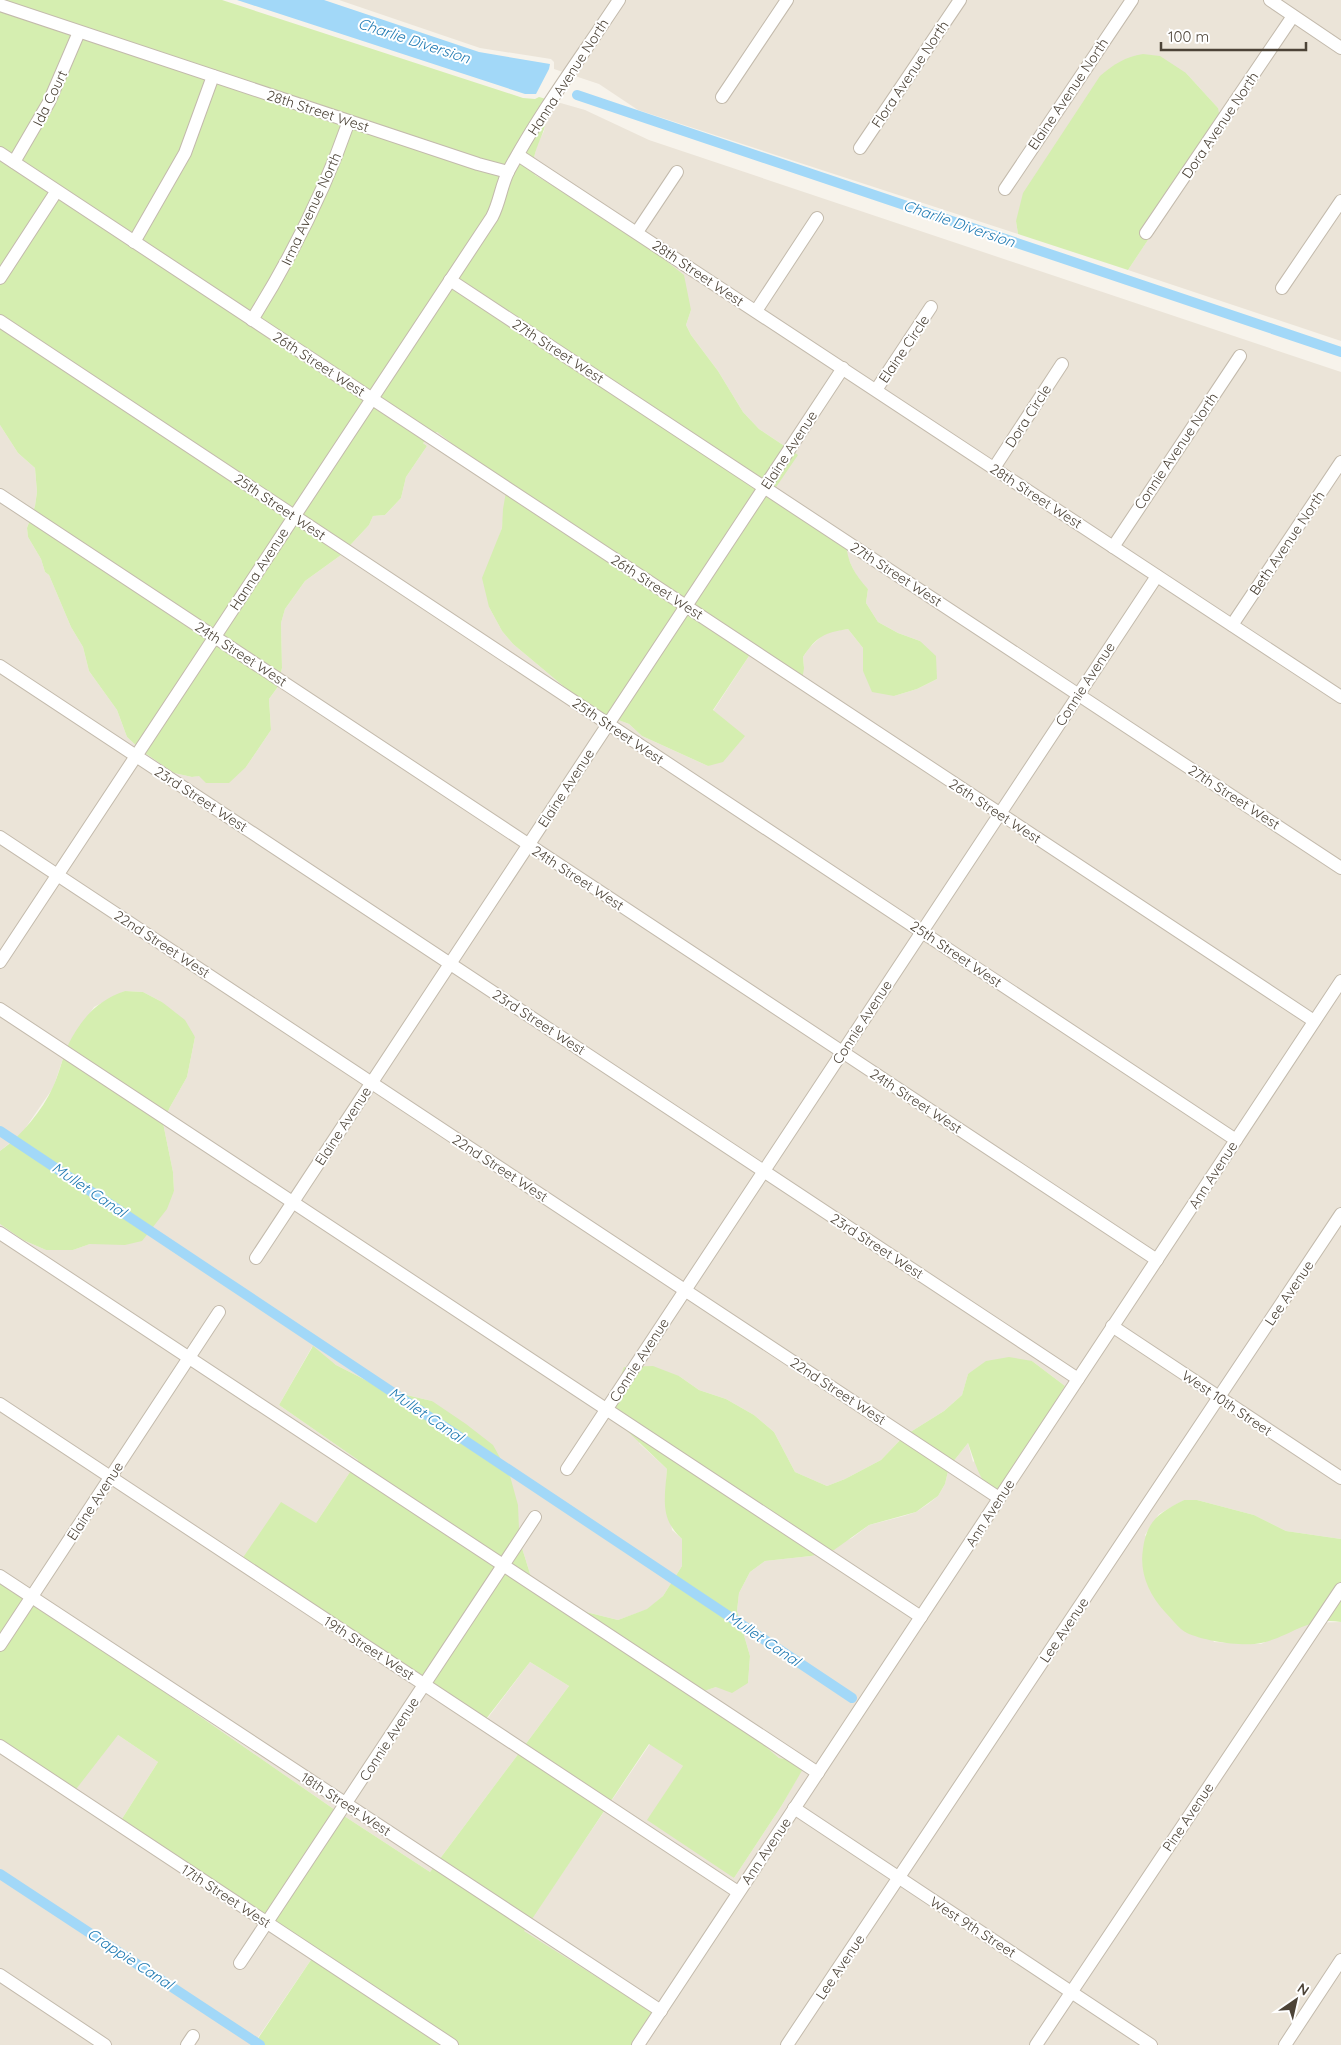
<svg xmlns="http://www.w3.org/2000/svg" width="1341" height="2045" viewBox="0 0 1341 2045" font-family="Quicksand,sans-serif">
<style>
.residential{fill:#ebe4d8}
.green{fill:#d5eeb0}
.water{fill:#a2d8f8}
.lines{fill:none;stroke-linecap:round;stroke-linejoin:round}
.canal{stroke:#a2d8f8;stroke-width:10}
.minor-casing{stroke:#c3baac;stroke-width:14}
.minor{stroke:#fff;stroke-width:12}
.labels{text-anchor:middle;stroke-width:4;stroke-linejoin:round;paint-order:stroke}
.street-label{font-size:14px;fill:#4c4337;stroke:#fff}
.water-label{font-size:15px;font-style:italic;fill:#217bb3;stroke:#fff}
</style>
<rect width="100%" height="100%" fill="#f7f3eb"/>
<g class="residential">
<path d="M339,0H1341V341L1128,270L1215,139L1218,108L1186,73L1016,221L1018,234L638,110L599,84L554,69V62L551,59L480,48Z"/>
<path d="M550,100L585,110L649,140L1341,372V1539L1286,1531L1254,1515L1197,1500H1184L1159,1514L1145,1535L1214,1642L1261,1644L1308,1623L1341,1622V2045H637L657,2015L523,1931L650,1744L683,1766L734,1878L782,1805L806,1762L779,1758L700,1692L716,1687L748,1683L750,1656L737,1611L739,1593L750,1572L765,1561L811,1556L852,1538L869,1525L904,1516L916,1512L928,1504L938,1496L945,1484L949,1467L968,1443L973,1462L1061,1399L1060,1394L1065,1386L1032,1361L968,1374L962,1395L944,1411L904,1436L881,1460L845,1479L827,1486L795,1472L774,1432L754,1415L726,1399L699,1390L679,1376L639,1443L667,1469L666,1485L672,1530L682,1539V1566L663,1596L648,1609L618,1620L582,1611L531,1577L522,1548L519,1529L432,1401L385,1390L336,1365L312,1347L279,1405L358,1460L316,1523L487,1719L530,1662L569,1686L430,1872L338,1812L0,1578V1224L23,1240L46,1250H73L90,1244L142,1240L153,1226L174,1191L173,1172L163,1123L170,1107L187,1077L195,1037L162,1002L143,992L125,991L94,1007L67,1047L53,1088L22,1133L0,1151V425L18,453L35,468L37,492L35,506L27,528L28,537L41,559L45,572L49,575L71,627L83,647L89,671L117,710L127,737L142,751L174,773L192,777L246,767L271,730L269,699L277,688L282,668L281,623L285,609L305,581L341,555L369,525L373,516L385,515L401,498L406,477L427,446L423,443L437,432L508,486L502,528L496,545L489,607L502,631L513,644L574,695L605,715L629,724L642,736L708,766L735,746L744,736L713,711L753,650L804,668L803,657L809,648L826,632L848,629L863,648V671L894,696L917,689L937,679L920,641L898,633L878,622L866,603L868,589L858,579L852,567L847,555L846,542L772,493L789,449L759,429L743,412L718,371L691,335L686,325L691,310L621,225L535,175L532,166L537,145L544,131Z"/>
<path d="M118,1735L158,1762L120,1822L317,1951L257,2039L265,2045H0V1749Z"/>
</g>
<g class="green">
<path d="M0,0H222L523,98L535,99L539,97L550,100C548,110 547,122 543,132C538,146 530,159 535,175L621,225L684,275L691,310L686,325L691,335L718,371L743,412L759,429L798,455L772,493L846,542C847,562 855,575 868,589L866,603L878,622L898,633L920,641L936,656L937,679L917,689L894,696L872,692L863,671V648L848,629C824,633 817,636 803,657L804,668L802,681L753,650L713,710L745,736L723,762L708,766L642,736L629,724L605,715L574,695L513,644L502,631L489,607L482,578L502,528L503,509L507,486L437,432L423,443L427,446L406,477L401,498L385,515L373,516L369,525L341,555L305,581L285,609L281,623L282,668L277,688L269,699L271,730L246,767L229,783H206L199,776L192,777L174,773L142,751L127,737L117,710L89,671L83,647L71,627L49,575L45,572L41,559L28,537L27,528L35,506L37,492L35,468L18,453L0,425Z"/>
<path d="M1143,54L1160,56L1186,73L1218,108L1221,124L1215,139L1128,270L1018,234L1016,221L1023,193L1100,76C1114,64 1125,57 1143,54Z"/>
<path d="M125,991L143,992L162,1002L185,1020L195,1037L187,1077L170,1107L163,1123L173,1172L174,1191L167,1209L142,1241L125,1245L90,1244L73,1250H46L23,1240L0,1224V1151C22,1135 42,1111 53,1087C59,1074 62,1060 67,1047C80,1020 97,1000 125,991Z"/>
<path d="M313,1346L336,1365L385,1390L432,1401L466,1424L493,1445L510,1476L518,1505L519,1529L522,1548L531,1577L582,1611L618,1620L647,1609L663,1596L682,1566V1539C659,1518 665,1497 667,1469L621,1425L613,1396L624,1367L653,1366L679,1376L699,1390L726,1399L754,1415L774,1432L795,1472L827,1486L845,1479L881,1460L904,1436L944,1411L962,1395L968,1374L986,1361L1009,1357L1032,1361L1065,1386L1060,1394L1061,1399L998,1502C980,1480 977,1469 968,1443L949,1467L945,1484L938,1496L916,1512L869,1525L834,1550L811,1556L765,1561L750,1572L739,1593L737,1611L750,1656L748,1683L732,1693L716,1687L701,1692L779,1758L807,1762L782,1805L734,1878L647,1820L683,1766L649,1744L524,1931L657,2015L637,2045H265L257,2040L317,1951L120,1822L158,1762L118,1735L70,1797L0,1749V1578L338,1812L430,1872L569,1686L530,1662L486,1719L242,1559L281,1502L316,1523L358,1460L279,1405Z"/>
<path d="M1184,1500H1197L1254,1515L1286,1531L1341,1539V1622C1308,1616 1290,1637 1261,1643C1243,1647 1204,1641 1187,1633C1179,1629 1171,1618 1165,1612C1149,1595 1139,1572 1143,1549C1147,1520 1159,1513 1184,1500Z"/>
</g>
<path class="water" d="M237,0H324L479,52L550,64L549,69L536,94H525Z"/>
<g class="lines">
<g class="canal">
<path d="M577,95L1341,352"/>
<path d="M0,1131L852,1698"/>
<path d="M0,1874L260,2045"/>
</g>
<defs>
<g id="minor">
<path d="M1270,0L1341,48"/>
<path d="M0,5L478,164L508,172"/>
<path d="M722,97L787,0"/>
<path d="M860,148L960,0"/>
<path d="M0,153L1314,1021"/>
<path d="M518,155L1341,697"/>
<path d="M14,162L49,102L79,32"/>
<path d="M1005,189L1132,0"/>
<path d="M637,232L677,172"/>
<path d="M1146,233L1293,16"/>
<path d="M134,242L185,153L213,76"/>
<path d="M0,278L56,192"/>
<path d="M450,280L1341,868"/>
<path d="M1282,288L1341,201"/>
<path d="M756,311L817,218"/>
<path d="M252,320C292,256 324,193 349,121"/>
<path d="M0,321L1236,1140"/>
<path d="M876,390L931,307"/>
<path d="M994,468L1062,364"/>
<path d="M0,495L1157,1260"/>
<path d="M1113,547L1240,356"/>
<path d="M1232,625L1341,462"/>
<path d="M0,666L1078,1379"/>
<path d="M0,837L999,1498"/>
<path d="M0,962L492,217C500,202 501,185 509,170C541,111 582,56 619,0"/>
<path d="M0,1009L921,1617"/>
<path d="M0,1233L818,1773"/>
<path d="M256,1258L843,368"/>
<path d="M1112,1326L1341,1478"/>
<path d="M0,1404L738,1892"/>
<path d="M567,1469L1157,576"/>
<path d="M0,1576L661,2011"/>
<path d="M0,1645L219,1312"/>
<path d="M0,1746L452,2045"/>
<path d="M794,1808L1151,2045"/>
<path d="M240,1963L535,1517"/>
<path d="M0,1975L105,2045"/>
<path d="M187,2045L193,2036"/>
<path d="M638,2045L1341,981"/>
<path d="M787,2045L1341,1214"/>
<path d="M1036,2045L1341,1589"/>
<path d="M1285,2045L1341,1960"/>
</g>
</defs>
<use href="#minor" class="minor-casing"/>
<use href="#minor" class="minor"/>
</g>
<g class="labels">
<g class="street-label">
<text transform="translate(910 74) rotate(-56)" y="5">Flora Avenue North</text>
<text transform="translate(568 77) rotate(-57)" y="5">Hanna Avenue North</text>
<text transform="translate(1068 94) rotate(-56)" y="5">Elaine Avenue North</text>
<text transform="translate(50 98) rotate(-64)" y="5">Ida Court</text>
<text transform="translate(318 111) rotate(18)" y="5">28th Street West</text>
<text transform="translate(1220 125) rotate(-56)" y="5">Dora Avenue North</text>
<text transform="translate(311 209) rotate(-65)" y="5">Irma Avenue North</text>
<text transform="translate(698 273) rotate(34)" y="5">28th Street West</text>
<text transform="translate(904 349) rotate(-56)" y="5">Elaine Circle</text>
<text transform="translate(558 351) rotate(33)" y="5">27th Street West</text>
<text transform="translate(319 364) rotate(33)" y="5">26th Street West</text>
<text transform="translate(1028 416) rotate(-57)" y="5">Dora Circle</text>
<text transform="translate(789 450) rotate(-57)" y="5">Elaine Avenue</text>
<text transform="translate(1176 451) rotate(-56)" y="5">Connie Avenue North</text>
<text transform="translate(1036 496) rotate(33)" y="5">28th Street West</text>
<text transform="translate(280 507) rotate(34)" y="5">25th Street West</text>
<text transform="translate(1287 543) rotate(-56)" y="5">Beth Avenue North</text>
<text transform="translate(259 569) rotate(-57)" y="5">Hanna Avenue</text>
<text transform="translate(896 574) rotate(33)" y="5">27th Street West</text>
<text transform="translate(657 587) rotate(33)" y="5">26th Street West</text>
<text transform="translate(241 654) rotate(33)" y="5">24th Street West</text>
<text transform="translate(1085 684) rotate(-57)" y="5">Connie Avenue</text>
<text transform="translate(618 731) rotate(34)" y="5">25th Street West</text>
<text transform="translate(566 788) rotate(-57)" y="5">Elaine Avenue</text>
<text transform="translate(1234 797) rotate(33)" y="5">27th Street West</text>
<text transform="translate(201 799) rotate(33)" y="5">23rd Street West</text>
<text transform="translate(995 811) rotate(33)" y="5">26th Street West</text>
<text transform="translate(578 878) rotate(33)" y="5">24th Street West</text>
<text transform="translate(162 944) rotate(33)" y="5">22nd Street West</text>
<text transform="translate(956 954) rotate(34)" y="5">25th Street West</text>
<text transform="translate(539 1022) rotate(33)" y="5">23rd Street West</text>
<text transform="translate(862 1022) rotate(-57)" y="5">Connie Avenue</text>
<text transform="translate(916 1101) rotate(33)" y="5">24th Street West</text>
<text transform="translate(343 1126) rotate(-57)" y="5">Elaine Avenue</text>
<text transform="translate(500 1168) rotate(33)" y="5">22nd Street West</text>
<text transform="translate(1213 1175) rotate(-57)" y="5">Ann Avenue</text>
<text transform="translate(877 1246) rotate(33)" y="5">23rd Street West</text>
<text transform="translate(1289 1293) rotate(-56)" y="5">Lee Avenue</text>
<text transform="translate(639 1360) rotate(-57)" y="5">Connie Avenue</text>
<text transform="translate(838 1391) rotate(33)" y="5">22nd Street West</text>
<text transform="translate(1227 1403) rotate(34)" y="5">West 10th Street</text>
<text transform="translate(95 1501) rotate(-57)" y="5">Elaine Avenue</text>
<text transform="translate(990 1513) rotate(-57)" y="5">Ann Avenue</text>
<text transform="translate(1064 1630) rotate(-56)" y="5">Lee Avenue</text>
<text transform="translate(369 1648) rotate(33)" y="5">19th Street West</text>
<text transform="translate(389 1739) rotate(-57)" y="5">Connie Avenue</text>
<text transform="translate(346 1804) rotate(33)" y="5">18th Street West</text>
<text transform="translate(1188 1817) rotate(-56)" y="5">Pine Avenue</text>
<text transform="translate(766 1851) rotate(-56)" y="5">Ann Avenue</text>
<text transform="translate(226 1896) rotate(33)" y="5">17th Street West</text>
<text transform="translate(973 1927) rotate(33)" y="5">West 9th Street</text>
<text transform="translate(840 1967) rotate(-56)" y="5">Lee Avenue</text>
</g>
<g class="water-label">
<text transform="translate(414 41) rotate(18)" y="5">Charlie Diversion</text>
<text transform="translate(959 224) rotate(19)" y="5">Charlie Diversion</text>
<text transform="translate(89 1190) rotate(34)" y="5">Mullet Canal</text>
<text transform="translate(426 1415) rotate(34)" y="5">Mullet Canal</text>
<text transform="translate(763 1639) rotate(34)" y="5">Mullet Canal</text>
<text transform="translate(130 1959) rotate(33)" y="5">Crappie Canal</text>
</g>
</g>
<g transform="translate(1296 2000) rotate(34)" stroke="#ffffff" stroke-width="4" paint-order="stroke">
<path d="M0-4L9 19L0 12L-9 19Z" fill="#4c4337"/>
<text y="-8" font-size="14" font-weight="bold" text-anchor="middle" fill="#4c4337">N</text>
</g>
<path d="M1161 42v8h145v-8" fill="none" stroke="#4c4337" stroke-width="2.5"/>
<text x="1168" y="42" font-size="15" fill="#4c4337" stroke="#ffffff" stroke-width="4" paint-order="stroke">100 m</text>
</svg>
